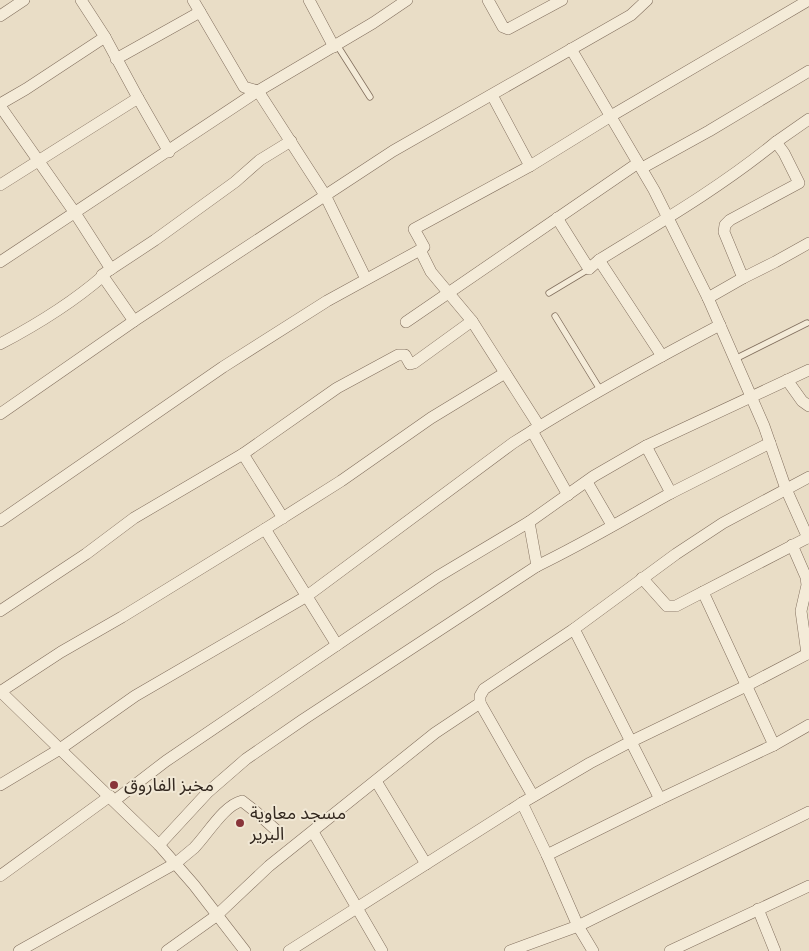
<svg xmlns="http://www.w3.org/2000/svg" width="809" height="951" viewBox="0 0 809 951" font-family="'Zilla Slab','Noto Sans Arabic',serif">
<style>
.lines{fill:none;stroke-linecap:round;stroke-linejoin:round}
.lane-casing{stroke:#826f5e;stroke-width:7}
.street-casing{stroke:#826f5e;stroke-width:12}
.lane{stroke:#f4ebd8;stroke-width:5.5}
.street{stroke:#f4ebd8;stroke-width:11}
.poi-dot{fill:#89353a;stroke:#f1e8d5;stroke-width:2}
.labels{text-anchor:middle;stroke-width:4;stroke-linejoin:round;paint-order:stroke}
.poi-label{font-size:18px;fill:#342920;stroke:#f1e8d5;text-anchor:start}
</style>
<rect width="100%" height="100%" fill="#e9ddc6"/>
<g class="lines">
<defs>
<g id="lane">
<path d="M337,45L370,97"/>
<path d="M549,293L589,269"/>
<path d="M555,316L601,391"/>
<path d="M735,359L807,323"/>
</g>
<g id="street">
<path d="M193,0L244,87L258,91L325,195L366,279"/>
<path d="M309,0L334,47"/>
<path d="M488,0L503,27L508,29L562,0"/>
<path d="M0,16L24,0"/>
<path d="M105,37L138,98"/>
<path d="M571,49L654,190L708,298L764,426L786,489L808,538"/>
<path d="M116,59L200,12"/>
<path d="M492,95L530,166"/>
<path d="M0,104L26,89L105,37L81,0"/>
<path d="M0,106L75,213L111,269"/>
<path d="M776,142L809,119"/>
<path d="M642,168L709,131L809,71"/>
<path d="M0,185L138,98L169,152"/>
<path d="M557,218L589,269L599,260C659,223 721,187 776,142L784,153L799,183L730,220L725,225L724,232L743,278L775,262L809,243"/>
<path d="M599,260L662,356"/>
<path d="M0,262L258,91L373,23L407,0"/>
<path d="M708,298L743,278"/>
<path d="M134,321L102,275L155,240L235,182L260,160L291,141"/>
<path d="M406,322L638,163"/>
<path d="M0,344C36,325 72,303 103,276"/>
<path d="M787,380L802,401L809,406"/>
<path d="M0,414L134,321L393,151L631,15L647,0"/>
<path d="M539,426L472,321L431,272L420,250L424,247L414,229L530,166L611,116L809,0"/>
<path d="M532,431L568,495"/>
<path d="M243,454L283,518"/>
<path d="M587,482L612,525"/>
<path d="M671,493L770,443"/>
<path d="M0,521L223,367L327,301L420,250"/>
<path d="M265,529L337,645"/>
<path d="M792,545L806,577L807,585L801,611L807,654"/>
<path d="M537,566C583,544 626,518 671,493L646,446"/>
<path d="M642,578L667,606H676L809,537"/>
<path d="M703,592L774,745"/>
<path d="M0,611L86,554L134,518L243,454L337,388L398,355H405L410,364L414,363L472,321"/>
<path d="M574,629L660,799"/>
<path d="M0,691L159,845L194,885L245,951"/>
<path d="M0,692L61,652L122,617L265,529L341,481L431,418L505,373"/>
<path d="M480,703L533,796"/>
<path d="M376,781L426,864"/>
<path d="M0,785L60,749L135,696L307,596L513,443C580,400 650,362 720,325"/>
<path d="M114,801L166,761L437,577L529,522"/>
<path d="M522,803L547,855L578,926L593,951"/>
<path d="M313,832L382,951"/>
<path d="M159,845L208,792L246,759L304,719L537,566L529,522L594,476L646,446L809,370"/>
<path d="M547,855L660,799L774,745L809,725"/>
<path d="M0,876L110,796"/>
<path d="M758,909L775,951"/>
<path d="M19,951L176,863C182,858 188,853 194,848C207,835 224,805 242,801L256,812L276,830"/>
<path d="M167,951L216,916L269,866L435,733L480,703V696L484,689L574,629L676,554L723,523L809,477"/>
<path d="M289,951L522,803L590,763L630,742L746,686L809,653"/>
<path d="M510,951L578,926L809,812"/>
<path d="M670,951L809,886"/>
</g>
</defs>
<use href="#lane" class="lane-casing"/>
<use href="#street" class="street-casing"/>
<use href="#lane" class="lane"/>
<use href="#street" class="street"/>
</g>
<g class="poi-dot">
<circle cx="114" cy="785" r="5"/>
<circle cx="240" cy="823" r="5"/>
</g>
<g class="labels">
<g class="poi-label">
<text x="124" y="791">مخبز الفاروق</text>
<text x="250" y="819">مسجد معاوية<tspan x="250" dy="21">البرير</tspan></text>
</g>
</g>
</svg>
